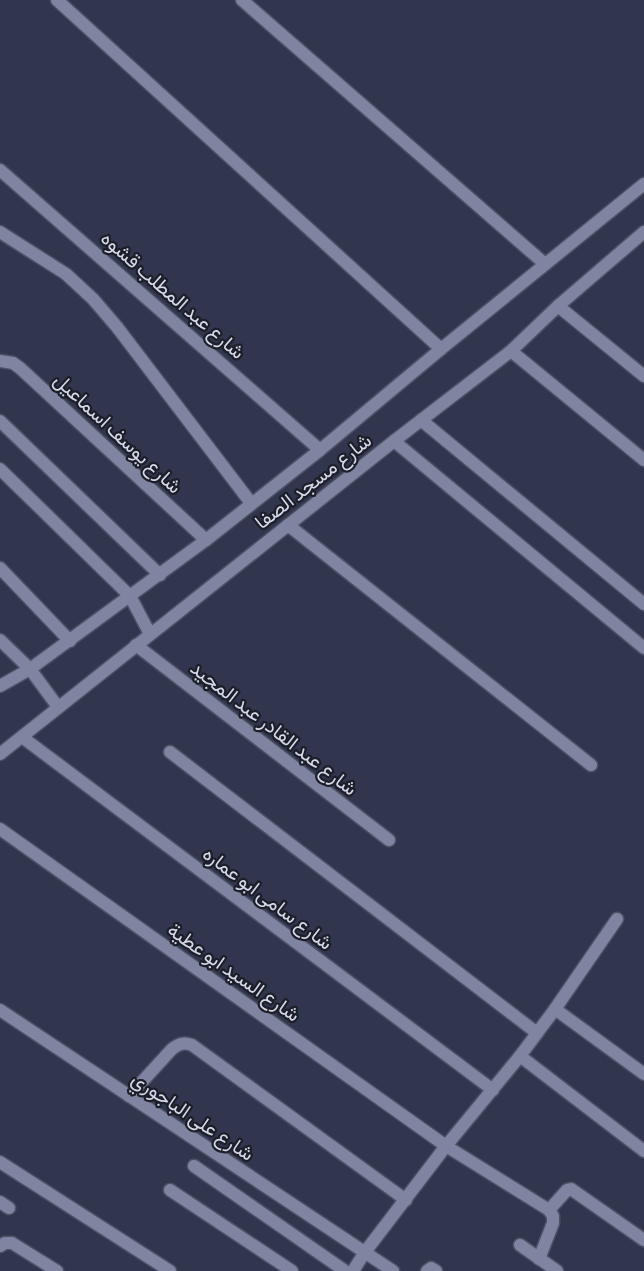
<svg xmlns="http://www.w3.org/2000/svg" width="644" height="1271" viewBox="0 0 644 1271" font-family="'Alegreya Sans',Vazirmatn,sans-serif">
<style>
.lines{fill:none;stroke-linecap:round;stroke-linejoin:round}
.minor-casing{stroke:#4e5166;stroke-width:15}
.minor{stroke:#7f85a1;stroke-width:12}
.labels{text-anchor:middle;stroke-width:4.5;stroke-linejoin:round;paint-order:stroke}
.street-label{font-size:20px;fill:#d5d8e8;stroke:#1c1f29}
</style>
<rect width="100%" height="100%" fill="#31364e"/>
<g class="lines">
<defs>
<g id="minor">
<path d="M57,0L441,349"/>
<path d="M242,0L545,264"/>
<path d="M0,170L320,450"/>
<path d="M0,232L66,274L93,299L117,327L251,503"/>
<path d="M558,306L644,376"/>
<path d="M511,351L644,460"/>
<path d="M0,361L13,363L20,368L206,540"/>
<path d="M421,420L644,604"/>
<path d="M0,421L160,575"/>
<path d="M394,441L644,648"/>
<path d="M0,469L130,596L150,634"/>
<path d="M288,525L591,765"/>
<path d="M0,568L70,641"/>
<path d="M0,640L30,669L58,707"/>
<path d="M136,645L389,840"/>
<path d="M0,686L30,669L206,540L320,450L441,349L644,184"/>
<path d="M22,737L493,1090"/>
<path d="M170,752L537,1033"/>
<path d="M0,754L394,441L511,351L558,306L644,232"/>
<path d="M0,829L446,1146L549,1210L553,1216V1223L539,1259"/>
<path d="M555,1009L644,1074"/>
<path d="M0,1010L393,1271"/>
<path d="M520,1056L644,1151"/>
<path d="M129,1096L172,1049C179,1044 183,1042 192,1045L406,1200"/>
<path d="M0,1162L170,1271"/>
<path d="M194,1166L345,1271"/>
<path d="M170,1190L292,1271"/>
<path d="M0,1202L9,1208"/>
<path d="M549,1210L567,1190L571,1189L644,1240"/>
<path d="M520,1245L557,1271"/>
<path d="M0,1246L5,1243H12L57,1271"/>
<path d="M353,1271L365,1252L446,1146L520,1056L555,1009L617,919"/>
<path d="M427,1271L431,1268L436,1271"/>
</g>
</defs>
<use href="#minor" class="minor-casing"/>
<use href="#minor" class="minor"/>
</g>
<g class="labels">
<g class="street-label">
<text transform="translate(173 295) rotate(41)" y="7">شارع عبد المطلب قشوه</text>
<text transform="translate(118 433) rotate(43)" y="7">شارع يوسف اسماعيل</text>
<text transform="translate(313 481) rotate(-38)" y="7">شارع مسجد الصفا</text>
<text transform="translate(274 728) rotate(38)" y="7">شارع عبد القادر عبد المجيد</text>
<text transform="translate(268 898) rotate(37)" y="7">شارع سامى ابو عماره</text>
<text transform="translate(234 972) rotate(35)" y="7">شارع السيد ابو عطية</text>
<text transform="translate(193 1116) rotate(34)" y="7">شارع على الباجوري</text>
</g>
</g>
</svg>
